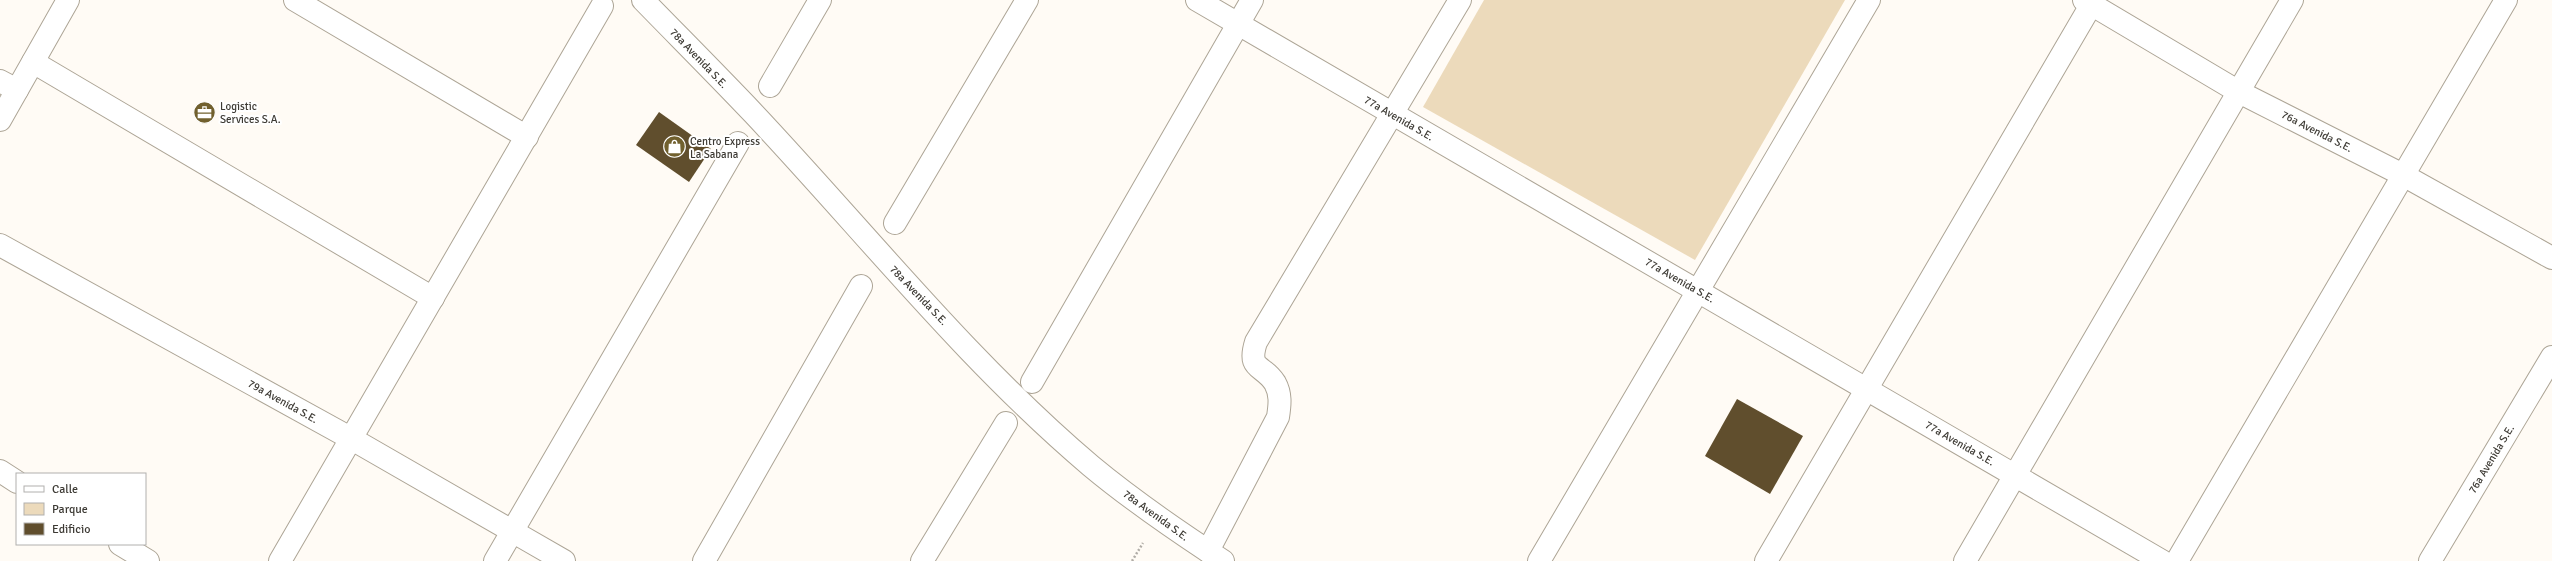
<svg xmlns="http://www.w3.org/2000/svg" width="2552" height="561" viewBox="0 0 2552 561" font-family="Signika,sans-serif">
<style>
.green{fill:#ecdabb}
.building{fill:#604e2d}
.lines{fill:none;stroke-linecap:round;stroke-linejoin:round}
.minor-casing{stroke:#ada596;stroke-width:24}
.tertiary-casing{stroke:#ada596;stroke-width:24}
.path{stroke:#b0aca6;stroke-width:2.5;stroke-dasharray:2 2;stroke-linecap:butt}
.minor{stroke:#fff;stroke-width:22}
.tertiary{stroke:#fff;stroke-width:22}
.labels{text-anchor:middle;stroke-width:4;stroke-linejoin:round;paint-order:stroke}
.street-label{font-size:11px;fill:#3d3a34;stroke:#fff}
.poi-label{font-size:11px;fill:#3d3a34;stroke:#fff;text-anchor:start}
</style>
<rect width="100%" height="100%" fill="#fffbf5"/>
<path class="green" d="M1484,0H1845L1695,260L1423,107Z"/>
<g class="building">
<path d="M659,112L711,149L689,182L636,145Z"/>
<path d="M1737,399L1803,436L1770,494L1705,456Z"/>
</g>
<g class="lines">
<defs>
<g id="minor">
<path d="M295,0L527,137"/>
<path d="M1197,0L2162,561"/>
<path d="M2084,0L2239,92L2403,175L2552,258"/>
<path d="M33,62L433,298"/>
<path d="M0,81L17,90"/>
<path d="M770,86L820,0"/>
<path d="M0,120L68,0"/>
<path d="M895,223L1027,0"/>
<path d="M0,245L352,439L564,561"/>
<path d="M1032,382L1252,0"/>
<path d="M0,471L17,482"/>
<path d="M120,544L148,561"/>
<path d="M1208,551L1278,417C1280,404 1281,394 1275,383C1263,364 1247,371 1256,342L1460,0"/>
<path d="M280,561L602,6"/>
<path d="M495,561L738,143"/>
<path d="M704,561L861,286"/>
<path d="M922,561L1006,423"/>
<path d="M1539,561L1869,0"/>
<path d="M1766,561L2094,0"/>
<path d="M1965,561L2292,0"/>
<path d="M2177,561L2506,0"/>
<path d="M2430,561L2552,357"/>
</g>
<path id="tertiary" d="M643,0C680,38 717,75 754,114C865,232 967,361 1091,466C1133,501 1177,531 1223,561"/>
</defs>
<use href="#minor" class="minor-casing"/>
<use href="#tertiary" class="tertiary-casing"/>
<path class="path" d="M1132,561L1143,543"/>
<use href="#minor" class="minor"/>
<use href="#tertiary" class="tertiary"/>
</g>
<defs>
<symbol id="office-disc" viewBox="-11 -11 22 22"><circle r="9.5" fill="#71602e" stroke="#fff"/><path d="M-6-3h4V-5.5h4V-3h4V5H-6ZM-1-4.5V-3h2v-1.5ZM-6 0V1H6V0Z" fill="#fff"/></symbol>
<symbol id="shop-disc" viewBox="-11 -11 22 22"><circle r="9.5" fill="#71602e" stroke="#fff"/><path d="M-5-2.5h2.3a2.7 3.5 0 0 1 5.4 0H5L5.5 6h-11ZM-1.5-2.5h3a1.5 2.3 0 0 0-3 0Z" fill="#fff"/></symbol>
</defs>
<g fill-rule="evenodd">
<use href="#office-disc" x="192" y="100" width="25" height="25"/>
<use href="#shop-disc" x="662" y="134" width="25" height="25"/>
</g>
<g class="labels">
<g class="street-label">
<text transform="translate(699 58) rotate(46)" y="4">78a Avenida S.E.</text>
<text transform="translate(1399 118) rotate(30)" y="4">77a Avenida S.E.</text>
<text transform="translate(2317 131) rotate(27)" y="4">76a Avenida S.E.</text>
<text transform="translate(1680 280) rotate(30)" y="4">77a Avenida S.E.</text>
<text transform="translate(919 295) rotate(46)" y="4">78a Avenida S.E.</text>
<text transform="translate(283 401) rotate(29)" y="4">79a Avenida S.E.</text>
<text transform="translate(1960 443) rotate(30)" y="4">77a Avenida S.E.</text>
<text transform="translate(2491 459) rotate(-59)" y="4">76a Avenida S.E.</text>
<text transform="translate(1156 515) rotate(36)" y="4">78a Avenida S.E.</text>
</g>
<g class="poi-label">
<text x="220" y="110">Logistic<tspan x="220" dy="13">Services S.A.</tspan></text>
<text x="690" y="145">Centro Express<tspan x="690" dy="13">La Sabana</tspan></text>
</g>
</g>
<rect x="16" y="473" width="130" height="72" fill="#ffffff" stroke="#b1b0ae"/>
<rect x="24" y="486" width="20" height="6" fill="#ffffff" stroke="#b1b0ae"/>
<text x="52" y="493" font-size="12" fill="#3d3a34">Calle</text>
<rect x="24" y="503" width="20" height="12" fill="#ecdabb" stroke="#b1b0ae"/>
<text x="52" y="513" font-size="12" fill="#3d3a34">Parque</text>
<rect x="24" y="523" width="20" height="12" fill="#604e2d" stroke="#b1b0ae"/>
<text x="52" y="533" font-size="12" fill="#3d3a34">Edificio</text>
</svg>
